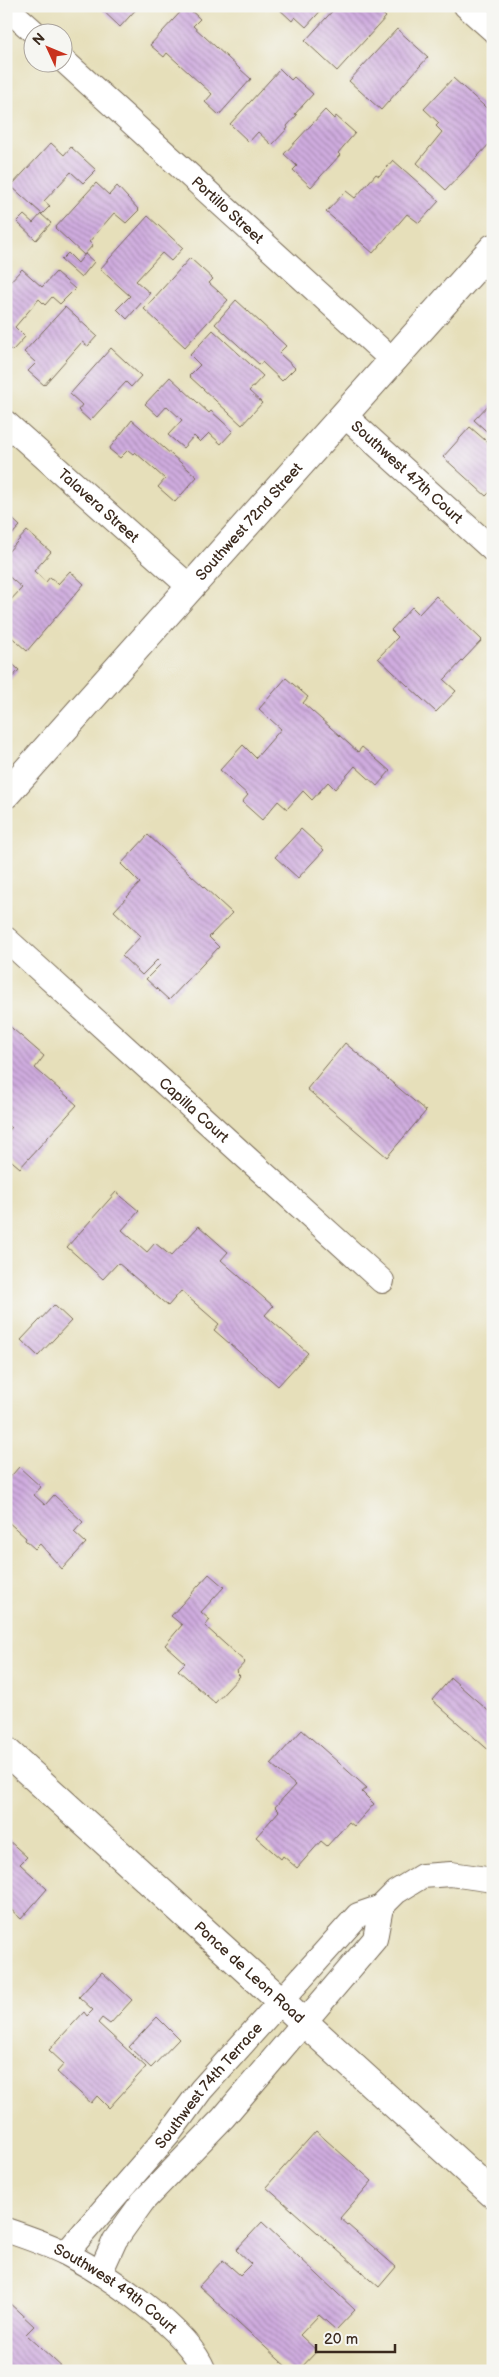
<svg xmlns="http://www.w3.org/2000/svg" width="499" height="2377" viewBox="0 0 499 2377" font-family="'Balsamiq Sans',sans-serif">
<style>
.building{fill:url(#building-back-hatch)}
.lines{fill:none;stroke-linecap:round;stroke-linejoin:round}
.street-casing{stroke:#776955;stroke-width:26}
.secondary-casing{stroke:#776955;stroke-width:30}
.street{stroke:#fff;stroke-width:24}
.secondary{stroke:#fff;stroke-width:28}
.labels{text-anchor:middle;stroke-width:5;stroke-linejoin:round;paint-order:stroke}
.street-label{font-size:15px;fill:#3b2a1e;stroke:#f6f6f2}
</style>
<defs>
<pattern id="building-back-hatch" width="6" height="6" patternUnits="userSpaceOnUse" patternTransform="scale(1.25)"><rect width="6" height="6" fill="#cfacdf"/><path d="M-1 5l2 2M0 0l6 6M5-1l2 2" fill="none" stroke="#a98cb4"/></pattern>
</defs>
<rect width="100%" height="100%" fill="#f6f6f2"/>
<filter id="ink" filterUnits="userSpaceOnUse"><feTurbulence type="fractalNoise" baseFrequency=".02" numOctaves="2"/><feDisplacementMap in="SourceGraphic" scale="10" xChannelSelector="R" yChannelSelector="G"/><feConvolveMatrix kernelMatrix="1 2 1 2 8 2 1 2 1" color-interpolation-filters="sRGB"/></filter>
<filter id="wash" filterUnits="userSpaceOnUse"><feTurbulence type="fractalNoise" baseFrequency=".0096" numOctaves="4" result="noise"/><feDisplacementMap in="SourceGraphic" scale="20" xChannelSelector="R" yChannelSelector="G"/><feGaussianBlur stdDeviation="1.12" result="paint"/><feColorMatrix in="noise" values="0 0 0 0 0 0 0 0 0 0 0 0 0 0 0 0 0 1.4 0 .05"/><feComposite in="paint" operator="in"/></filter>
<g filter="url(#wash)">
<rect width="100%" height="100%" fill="#e6dfba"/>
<g id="blocks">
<g class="building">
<path d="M98,6H139L120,27Z"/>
<path d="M186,6L200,19L193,26L251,79L219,115L205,102L212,94L167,53L164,57L150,45Z"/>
<path d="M276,6H325L306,27L295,17L292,21Z"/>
<path d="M337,6H374L386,17L337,71L305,41Z"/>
<path d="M397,29L428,57L381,110L349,81Z"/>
<path d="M280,69L291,80L294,77L313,94L295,114L297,115L287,126L288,128L272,145L258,132L249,142L230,124Z"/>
<path d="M453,78L493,114V140L446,190L417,163L442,132L436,126L439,123L424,109Z"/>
<path d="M325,110L334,119L336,116L355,133L338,153L340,155L311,187L293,170L297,166L284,154Z"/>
<path d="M51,143L64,155L71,147L96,170L83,183L71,172L44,201L50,206L42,214L11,186Z"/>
<path d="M393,160L439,201L419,223L407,214L373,253L326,212L346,191L355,198L376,174L379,176Z"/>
<path d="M96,183L109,195L117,186L139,210L126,223L114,213L89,242L93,245L84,255L55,228Z"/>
<path d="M41,214L51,223L36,240L17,222L24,215L33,223Z"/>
<path d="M148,216L183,248L171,261L162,253L136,281L150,293L127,319L117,309L130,296L100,269Z"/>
<path d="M68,253L78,263L85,254L94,262L81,278L61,260Z"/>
<path d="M190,258L213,279L209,283L228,300L185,347L144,309Z"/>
<path d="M22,269L42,287L56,272L75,289L60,304L52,297L45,305L39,299L15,327L25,337L12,351L6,345V286Z"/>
<path d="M236,300L286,346L279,353L295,368L282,381L262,362L260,365L215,324Z"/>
<path d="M65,307L97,336L88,346L82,342L44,385L28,371L36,363L24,352Z"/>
<path d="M213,330L263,376L249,391L262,403L242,425L189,376L200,365L190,355Z"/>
<path d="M111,348L141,376L131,387L126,382L90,421L78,410L82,405L70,394Z"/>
<path d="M170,377L209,413L211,411L233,431L221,444L209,433L200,442L194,436L183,448L168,435L182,420L167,406L158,416L145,404Z"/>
<path d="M493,400V437L474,420Z"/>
<path d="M132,420L197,477L175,502L158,487L165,479L135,452L133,454L128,450L120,458L109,449Z"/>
<path d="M470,427L493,447V489L486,496L443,457Z"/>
<path d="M6,513L20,526L6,541Z"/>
<path d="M27,531L51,552L34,571L46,582L50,577L58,584L70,571L84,584L27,651L6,632V605L22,588L6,574V554Z"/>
<path d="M436,596L482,640L444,680L456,691L436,712L378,658L398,637L391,630L412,607L419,614Z"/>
<path d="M6,658L19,670L6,684Z"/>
<path d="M286,678L308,697L303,703L358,752L362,747L390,771L377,786L355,766L335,789L328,782L312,800L303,791L287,809L278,801L262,820L242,802L248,795L220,770L243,745L256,758L281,729L259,709Z"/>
<path d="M301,829L324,850L298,878L275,857Z"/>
<path d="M148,835L232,913L209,937L219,947L169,1000L146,979L161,964L157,960L142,975L122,956L141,936L114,911L140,883L121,864Z"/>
<path d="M6,1023L44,1056L35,1068L77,1105L20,1168L6,1156V1134L11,1128L6,1124Z"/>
<path d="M345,1043L426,1111L387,1157L307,1089Z"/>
<path d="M116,1192L139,1211L122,1230L147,1252L155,1243L171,1256L199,1226L228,1252L221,1260L273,1306L265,1315L308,1353L278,1386L214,1330L219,1324L181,1291L168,1306L118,1263L103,1279L67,1247Z"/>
<path d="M54,1305L71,1321L38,1356L21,1340Z"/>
<path d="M19,1467L41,1487L34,1495L45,1505L54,1495L83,1522L74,1532L86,1543L62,1569L40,1544L35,1549L25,1540L26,1538L6,1520V1482Z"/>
<path d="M209,1574L224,1587L201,1612L210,1620L205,1626L245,1662L236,1672L240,1676L215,1703L178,1670L185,1663L165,1645L182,1625L171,1616Z"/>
<path d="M451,1678L493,1715V1754L432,1700Z"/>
<path d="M302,1730L367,1788L362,1792L374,1804L354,1826L349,1822L327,1846L321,1841L297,1868L283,1856L281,1859L256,1837L279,1811L275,1807L295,1785L271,1764Z"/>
<path d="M6,1838L27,1857L20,1864L47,1889L21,1919L6,1905Z"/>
<path d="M102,1972L132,2000L110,2024L102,2018L98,2023L146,2067L109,2108L97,2096L91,2103L57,2072L64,2064L49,2050L84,2012L87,2016L93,2010L79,1997Z"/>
<path d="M157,2017L179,2039L151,2068L129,2047Z"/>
<path d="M316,2131L372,2181L340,2218L396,2267L379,2287L266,2187Z"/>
<path d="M262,2222L355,2310L336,2330L319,2315L300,2335L317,2351L298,2371H291L199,2286L223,2260L240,2275L251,2264L236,2250Z"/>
<path d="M6,2300L34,2326L26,2334L66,2371H6Z"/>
</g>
</g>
</g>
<g filter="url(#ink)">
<use href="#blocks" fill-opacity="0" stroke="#776955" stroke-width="1"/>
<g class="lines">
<defs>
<g id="street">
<path d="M466,6L493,30"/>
<path d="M6,7L34,32"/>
<path id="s1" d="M62,59L392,360"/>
<path id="s2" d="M344,415L493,550"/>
<path id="s3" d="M6,423L191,588"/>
<path id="s4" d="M6,939L382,1281"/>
<path id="s5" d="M6,2230C26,2237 48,2244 67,2254C107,2275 187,2328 204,2371"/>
<path id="s6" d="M66,2253L168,2135L201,2090L358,1915L381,1907L396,1892L422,1876L451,1874L493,1880"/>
<path d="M100,2273L115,2240L143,2201L223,2118L375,1939L381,1907"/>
</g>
<g id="secondary">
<path id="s7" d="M6,794L493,248"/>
<path id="s8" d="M6,1751L493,2194"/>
</g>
</defs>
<use href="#street" class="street-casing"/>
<use href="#secondary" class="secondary-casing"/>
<use href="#street" class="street"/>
<use href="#secondary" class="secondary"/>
</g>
</g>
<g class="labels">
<g class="street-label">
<text dy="5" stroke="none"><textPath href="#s1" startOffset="224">Portillo Street</textPath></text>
<text dy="5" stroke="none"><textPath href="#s2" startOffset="85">Southwest 47th Court</textPath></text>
<text dy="5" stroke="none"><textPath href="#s3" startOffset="124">Talavera Street</textPath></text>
<text dy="5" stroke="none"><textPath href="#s7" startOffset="365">Southwest 72nd Street</textPath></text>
<text dy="5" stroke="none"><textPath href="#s4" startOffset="254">Capilla Court</textPath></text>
<text dy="5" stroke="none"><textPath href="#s8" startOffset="329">Ponce de Leon Road</textPath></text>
<text dy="5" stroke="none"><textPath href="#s6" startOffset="220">Southwest 74th Terrace</textPath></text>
<text dy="5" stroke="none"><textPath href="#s5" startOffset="125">Southwest 49th Court</textPath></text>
</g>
</g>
<rect width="499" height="2377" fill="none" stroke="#f6f6f2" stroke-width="25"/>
<g transform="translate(48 48) rotate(314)"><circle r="24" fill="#f6f6f2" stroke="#aba49d"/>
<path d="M0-4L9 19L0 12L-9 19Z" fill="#c8321e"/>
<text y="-8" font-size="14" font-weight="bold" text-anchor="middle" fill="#3b2a1e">N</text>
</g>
<path d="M316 2344v8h79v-8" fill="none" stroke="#3b2a1e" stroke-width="2.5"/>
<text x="324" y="2344" font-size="15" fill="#3b2a1e" stroke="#f6f6f2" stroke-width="4" paint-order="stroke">20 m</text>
</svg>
